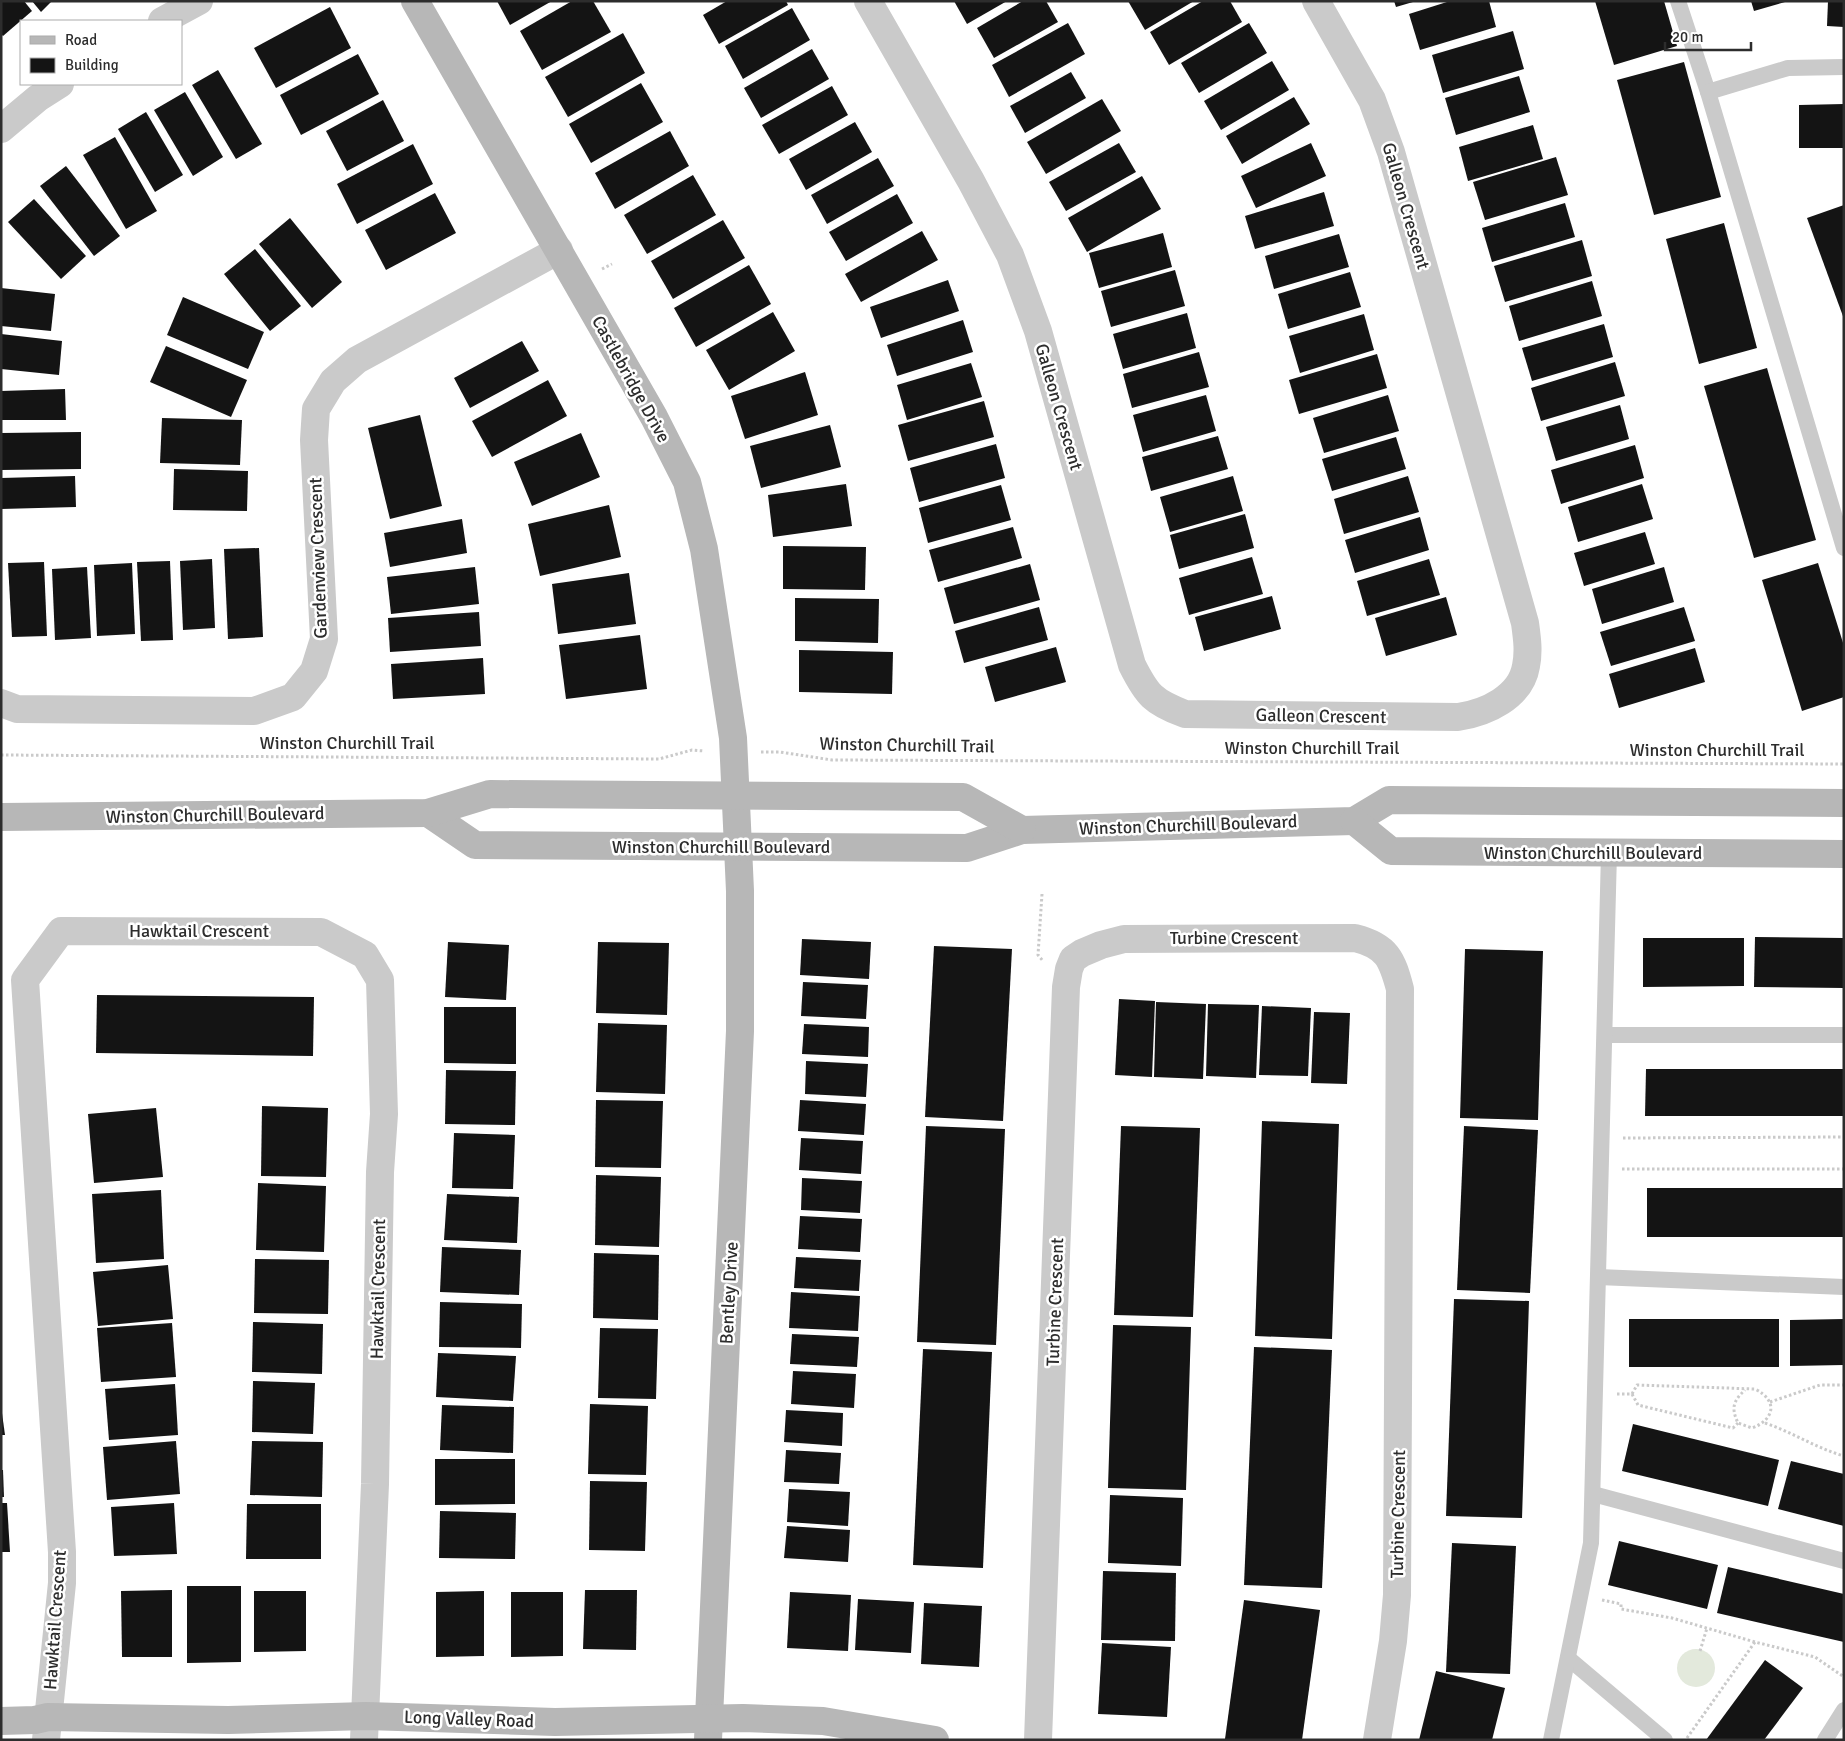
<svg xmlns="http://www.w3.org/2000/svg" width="1845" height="1741" viewBox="0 0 1845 1741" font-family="Signika,sans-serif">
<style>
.green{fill:#e3e9dc}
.building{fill:#141414}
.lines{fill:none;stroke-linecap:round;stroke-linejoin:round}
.path{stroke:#cacaca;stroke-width:3;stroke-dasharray:2.5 2.5;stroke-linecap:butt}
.lane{stroke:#cacaca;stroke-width:16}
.street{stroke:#cacaca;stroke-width:28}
.secondary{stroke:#b7b7b7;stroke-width:28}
.labels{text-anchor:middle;stroke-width:5;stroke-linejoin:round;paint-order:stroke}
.street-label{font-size:18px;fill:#2d2d2d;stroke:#fff}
</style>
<rect width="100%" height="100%" fill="#fff"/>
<circle class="green" cx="1696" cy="1668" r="19"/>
<g class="building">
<path d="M1,1H24L32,11L3,36L1,34Z"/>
<path d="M32,1H52L41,12Z"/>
<path d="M497,1H552L510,25Z"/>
<path d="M572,1H593L611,32L542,70L520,31Z"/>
<path d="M727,1H786L788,5L719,44L703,15Z"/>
<path d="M954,1H1007L967,24Z"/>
<path d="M1023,1H1046L1058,22L994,58L977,28Z"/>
<path d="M1128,1H1194L1145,30Z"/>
<path d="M1203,1H1230L1242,22L1169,65L1150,32Z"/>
<path d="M1394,1H1413V2L1396,7Z"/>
<path d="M1450,1H1489L1496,27L1420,50L1409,14Z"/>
<path d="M1595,1H1664L1677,46L1614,65Z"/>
<path d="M1751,1H1785V2L1754,11Z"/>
<path d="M1828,1H1844V27L1827,26Z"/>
<path d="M330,7L351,48L276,88L254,48Z"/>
<path d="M792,8L810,40L743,79L725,46Z"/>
<path d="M1068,23L1085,54L1009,97L992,65Z"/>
<path d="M1249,23L1267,53L1199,93L1181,63Z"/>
<path d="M1513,31L1524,69L1443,93L1432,55Z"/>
<path d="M623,33L645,73L568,117L545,77Z"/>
<path d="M812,49L829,79L761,118L744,88Z"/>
<path d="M358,54L379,94L301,135L280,95Z"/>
<path d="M1272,61L1289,90L1221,130L1204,101Z"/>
<path d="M1684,62L1721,197L1654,215L1617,80Z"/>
<path d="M218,70L262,144L236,159L192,85Z"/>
<path d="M1071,72L1086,98L1025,133L1010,106Z"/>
<path d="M1519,76L1530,112L1456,135L1445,98Z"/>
<path d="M641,83L663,122L591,163L569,124Z"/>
<path d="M832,86L848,115L779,154L762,125Z"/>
<path d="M185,92L223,157L193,176L154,110Z"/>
<path d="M1294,97L1310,124L1242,164L1226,136Z"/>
<path d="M1102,99L1121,131L1046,174L1027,142Z"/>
<path d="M383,100L404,141L347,171L326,131Z"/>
<path d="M1844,104V148H1799V105Z"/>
<path d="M146,112L183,175L155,192L118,129Z"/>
<path d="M855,122L872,152L806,190L789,159Z"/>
<path d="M1533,125L1543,159L1468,181L1459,147Z"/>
<path d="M670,131L689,166L615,209L595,173Z"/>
<path d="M115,137L157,211L126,229L83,155Z"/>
<path d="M1119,143L1136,172L1066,211L1049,182Z"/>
<path d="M1311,143L1326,176L1256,208L1241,176Z"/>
<path d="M413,144L433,184L357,224L337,184Z"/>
<path d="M1556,157L1568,195L1485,220L1473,182Z"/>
<path d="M878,158L894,186L827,224L811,195Z"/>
<path d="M66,166L120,236L94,256L40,186Z"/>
<path d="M693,175L716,215L647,254L624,215Z"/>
<path d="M1142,176L1161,209L1087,252L1068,218Z"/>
<path d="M1324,192L1334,226L1255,249L1245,216Z"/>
<path d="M435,193L456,233L386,270L365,230Z"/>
<path d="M897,194L913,223L846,261L829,232Z"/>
<path d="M34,199L86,256L61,279L8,222Z"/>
<path d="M1565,203L1575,237L1492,262L1482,228Z"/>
<path d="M1844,205V319L1807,218Z"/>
<path d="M290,218L342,282L312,308L259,244Z"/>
<path d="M723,220L745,258L673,299L651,261Z"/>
<path d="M1724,223L1757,348L1699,364L1666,239Z"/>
<path d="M922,231L938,260L861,302L845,274Z"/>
<path d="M1163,233L1172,267L1099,288L1089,253Z"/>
<path d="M1339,234L1349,267L1274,289L1265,256Z"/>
<path d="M1582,240L1592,276L1505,302L1494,266Z"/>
<path d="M255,249L301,306L270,331L224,274Z"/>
<path d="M749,265L771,304L696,347L674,308Z"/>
<path d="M1175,270L1185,306L1111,327L1101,291Z"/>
<path d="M1350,272L1361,307L1288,329L1278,294Z"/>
<path d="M948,280L959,311L881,338L870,307Z"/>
<path d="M1592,281L1602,316L1519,341L1509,306Z"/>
<path d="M1,288L55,294L51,331L1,326Z"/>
<path d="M183,297L264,332L248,369L167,335Z"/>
<path d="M773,312L795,351L729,390L706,350Z"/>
<path d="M1187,313L1196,348L1123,369L1113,334Z"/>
<path d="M1364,314L1374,350L1300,373L1289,336Z"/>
<path d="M963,320L973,352L897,376L887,345Z"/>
<path d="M1604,324L1613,357L1532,381L1522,348Z"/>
<path d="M1,334L62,341L59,375L1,369Z"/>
<path d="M522,341L539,371L470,408L454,378Z"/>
<path d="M166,346L247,380L231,417L150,382Z"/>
<path d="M1199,352L1209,387L1132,408L1123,374Z"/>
<path d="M1377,354L1387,388L1299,414L1289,380Z"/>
<path d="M1615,362L1625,396L1541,421L1531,388Z"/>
<path d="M971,363L982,397L907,420L897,385Z"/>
<path d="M1767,368L1816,540L1754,558L1704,386Z"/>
<path d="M805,372L818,415L745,439L731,396Z"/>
<path d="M548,380L567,416L492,457L472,421Z"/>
<path d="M65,389L66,420H1V391Z"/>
<path d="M1206,395L1216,431L1143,452L1133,415Z"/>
<path d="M1388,395L1399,431L1324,453L1313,418Z"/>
<path d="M984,401L994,437L908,461L898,425Z"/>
<path d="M1620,405L1629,439L1556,461L1546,427Z"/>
<path d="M420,415L442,506L390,519L368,428Z"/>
<path d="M162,418L242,420L240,465L160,463Z"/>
<path d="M830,425L841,467L761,488L750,446Z"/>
<path d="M81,432V469L1,470V433Z"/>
<path d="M581,433L600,477L532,506L514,462Z"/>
<path d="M1218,436L1228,469L1151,491L1142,457Z"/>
<path d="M1396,437L1406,469L1332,491L1322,459Z"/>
<path d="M996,444L1005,478L919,502L910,468Z"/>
<path d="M1635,445L1644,478L1561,504L1551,470Z"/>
<path d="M174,469L248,471L247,511L173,510Z"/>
<path d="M75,476L76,507L1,509V478Z"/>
<path d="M1233,476L1243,511L1170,532L1160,497Z"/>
<path d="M1408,476L1419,512L1344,534L1334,499Z"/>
<path d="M846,484L852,526L773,537L768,495Z"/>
<path d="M1642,484L1653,519L1578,542L1568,507Z"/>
<path d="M1001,485L1011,520L928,543L919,508Z"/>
<path d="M609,505L621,557L540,576L528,524Z"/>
<path d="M1245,514L1254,548L1179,569L1170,535Z"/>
<path d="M1420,517L1429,550L1355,573L1345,540Z"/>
<path d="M462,519L467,553L390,567L384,533Z"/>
<path d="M1013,527L1022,558L938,582L929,550Z"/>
<path d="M1645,532L1655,564L1584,586L1574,553Z"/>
<path d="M783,546L866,547L865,590L783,589Z"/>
<path d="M259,548L263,637L228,639L224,549Z"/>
<path d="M1252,557L1263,594L1189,615L1179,578Z"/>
<path d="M212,559L215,628L183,630L180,561Z"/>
<path d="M1429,559L1440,595L1367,616L1357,581Z"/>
<path d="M170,561L173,640L141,641L137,562Z"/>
<path d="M44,562L47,636L12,637L8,563Z"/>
<path d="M132,563L135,634L97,636L94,565Z"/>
<path d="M1818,563L1844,646V697L1802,711L1762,580Z"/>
<path d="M1030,564L1040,600L954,624L944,588Z"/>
<path d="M87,567L91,638L55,640L52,569Z"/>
<path d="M475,567L479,604L391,614L387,577Z"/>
<path d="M1664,567L1674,602L1602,624L1592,589Z"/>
<path d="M629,573L636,624L558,634L552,584Z"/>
<path d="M1272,596L1281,629L1204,651L1195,617Z"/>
<path d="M1446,597L1457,635L1386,656L1375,618Z"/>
<path d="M795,598L879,599L878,643L795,641Z"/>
<path d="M1039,607L1048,640L964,663L955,631Z"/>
<path d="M1684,607L1695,641L1611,666L1600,632Z"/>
<path d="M479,612L481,646L390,652L388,618Z"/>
<path d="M640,635L647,689L566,699L559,645Z"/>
<path d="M1056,647L1066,682L995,702L985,667Z"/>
<path d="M1695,648L1705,682L1619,708L1609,674Z"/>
<path d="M799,650L893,652L892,694L799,692Z"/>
<path d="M483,658L485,694L393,699L391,664Z"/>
<path d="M1755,937L1844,938V988L1754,987Z"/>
<path d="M1643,938H1744V986L1643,987Z"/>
<path d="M802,939L871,942L869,979L800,975Z"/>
<path d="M448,942L509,945L506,1000L445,997Z"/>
<path d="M598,942L669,943L667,1015L596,1013Z"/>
<path d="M934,946L1012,949L1003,1121L925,1117Z"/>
<path d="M1465,949L1543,951L1538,1120L1460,1118Z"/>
<path d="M803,982L868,985L866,1019L801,1016Z"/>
<path d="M97,995L314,997L313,1056L96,1053Z"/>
<path d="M1119,999L1155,1001L1152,1077L1115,1075Z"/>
<path d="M1156,1002L1206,1004L1203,1079L1154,1077Z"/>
<path d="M1208,1004L1259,1005L1256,1078L1206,1076Z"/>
<path d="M1262,1006L1311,1008L1308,1076L1259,1075Z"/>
<path d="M444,1007H516V1064L444,1063Z"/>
<path d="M1314,1012L1350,1013L1347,1084L1311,1083Z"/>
<path d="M598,1023L667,1025L665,1094L596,1092Z"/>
<path d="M804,1024L869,1027L868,1057L802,1054Z"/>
<path d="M806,1061L868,1064L866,1097L805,1094Z"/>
<path d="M1646,1069H1844V1116H1645Z"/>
<path d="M446,1070L516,1071L515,1125L445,1124Z"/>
<path d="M596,1100L663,1101L661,1168L595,1167Z"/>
<path d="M800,1100L866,1104L864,1135L798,1131Z"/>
<path d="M262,1106L328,1108L326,1177L261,1176Z"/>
<path d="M156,1108L163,1177L94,1183L88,1114Z"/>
<path d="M1262,1121L1339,1124L1332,1339L1255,1336Z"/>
<path d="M926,1126L1005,1129L996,1345L917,1342Z"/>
<path d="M1121,1126L1200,1128L1193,1317L1114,1315Z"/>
<path d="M1464,1126L1538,1130L1530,1293L1457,1290Z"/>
<path d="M454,1133L515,1135L513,1189L452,1188Z"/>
<path d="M801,1138L863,1141L861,1174L799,1170Z"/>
<path d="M596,1175L661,1177L659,1247L595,1245Z"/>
<path d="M802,1178L862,1181L860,1213L801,1210Z"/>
<path d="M258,1183L326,1186L324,1252L256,1250Z"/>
<rect x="1647" y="1188" width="197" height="49"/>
<path d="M161,1190L164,1259L96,1263L92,1194Z"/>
<path d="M447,1194L519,1197L517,1243L444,1240Z"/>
<path d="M800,1216L862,1219L860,1252L798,1249Z"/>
<path d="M442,1247L521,1250L519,1295L440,1292Z"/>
<path d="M594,1253L659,1255L658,1320L593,1318Z"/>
<path d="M796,1257L861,1260L859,1291L794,1288Z"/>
<path d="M255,1259L329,1260L328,1314L254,1313Z"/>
<path d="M168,1265L173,1319L98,1326L93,1272Z"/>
<path d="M791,1292L860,1296L858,1331L789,1328Z"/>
<path d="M1454,1299L1529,1301L1522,1518L1446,1516Z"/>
<path d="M440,1302L522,1304L521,1348L439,1347Z"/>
<rect x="1629" y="1319" width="150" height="48"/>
<path d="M1844,1319V1365L1790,1366V1320Z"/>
<path d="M253,1322L323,1324L322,1374L252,1372Z"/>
<path d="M172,1323L176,1377L101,1382L97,1328Z"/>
<path d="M1113,1325L1191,1327L1186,1490L1108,1488Z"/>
<path d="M600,1328L658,1329L656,1399L598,1398Z"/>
<path d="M792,1334L859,1337L857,1367L790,1364Z"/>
<path d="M1254,1347L1332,1350L1322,1588L1244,1585Z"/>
<path d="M923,1349L992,1352L983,1568L913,1565Z"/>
<path d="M438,1353L516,1356L513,1401L436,1397Z"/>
<path d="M793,1371L856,1374L854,1408L791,1404Z"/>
<path d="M253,1381L315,1383L313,1434L252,1432Z"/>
<path d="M175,1384L178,1435L109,1440L105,1389Z"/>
<path d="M590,1404L648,1406L646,1475L588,1474Z"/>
<path d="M442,1405L514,1407L513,1453L440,1450Z"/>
<path d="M1,1406L5,1435H1Z"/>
<path d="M786,1410L843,1413L842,1446L784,1442Z"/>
<path d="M1633,1424L1779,1460L1768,1506L1622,1471Z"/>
<path d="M176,1441L180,1494L107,1500L103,1447Z"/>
<path d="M252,1441L323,1442L322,1497L250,1495Z"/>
<path d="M786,1450L841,1453L839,1484L784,1482Z"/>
<path d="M435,1459H515V1504L435,1505Z"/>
<path d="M1791,1461L1844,1474V1526L1778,1509Z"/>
<path d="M1,1470H3L4,1497H1Z"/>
<path d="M590,1481L647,1482L645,1551L589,1550Z"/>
<path d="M789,1489L850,1492L848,1526L787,1522Z"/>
<path d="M1110,1495L1183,1498L1181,1566L1108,1563Z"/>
<path d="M1,1503H7L10,1552H1Z"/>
<path d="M174,1503L177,1554L114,1556L111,1507Z"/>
<path d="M247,1504H321V1559H246Z"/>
<path d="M440,1511L516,1513L515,1559L439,1558Z"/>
<path d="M787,1526L850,1530L848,1562L784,1558Z"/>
<path d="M1619,1541L1718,1565L1707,1609L1608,1585Z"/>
<path d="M1452,1543L1516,1546L1510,1674L1446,1672Z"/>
<path d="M1728,1567L1844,1594V1642L1717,1613Z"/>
<path d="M1103,1571L1176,1573L1175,1641L1101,1640Z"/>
<path d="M187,1586H241V1662L187,1663Z"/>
<path d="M172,1590V1657H122L121,1591Z"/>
<path d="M585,1590H637L636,1650L583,1649Z"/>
<path d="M254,1591H306V1651L254,1652Z"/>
<path d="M484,1591V1656L436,1657V1592Z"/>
<path d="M511,1592H563V1656L511,1657Z"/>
<path d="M790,1592L851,1595L848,1651L787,1648Z"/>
<path d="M858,1599L914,1602L911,1653L855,1650Z"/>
<path d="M1244,1600L1320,1610L1302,1740L1225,1739Z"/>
<path d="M924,1603L982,1606L979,1667L921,1664Z"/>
<path d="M1102,1643L1171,1647L1167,1717L1098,1714Z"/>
<path d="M1765,1660L1803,1688L1764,1740H1706Z"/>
<path d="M1436,1671L1505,1688L1492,1740H1419Z"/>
</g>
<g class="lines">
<g class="path">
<path d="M602,269L612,264"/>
<path d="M761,752H780L832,760L1844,764"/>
<path d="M1,755L659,759L692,750L704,751"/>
<path d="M1042,894L1038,955L1043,961"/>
<path d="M1623,1138L1844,1137"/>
<path d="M1622,1169H1844"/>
<path d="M1617,1394H1632L1638,1405L1733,1428L1738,1423"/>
<path d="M1632,1394L1637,1385L1755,1389C1779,1401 1774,1420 1752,1428L1738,1423C1731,1408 1733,1401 1745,1390"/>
<path d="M1770,1402L1820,1385H1844"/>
<path d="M1765,1423C1792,1432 1816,1448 1844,1456"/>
<path d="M1602,1600L1621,1604V1609L1672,1618L1755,1642L1815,1657L1844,1677"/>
<path d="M1700,1651L1707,1628"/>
<path d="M1687,1738L1755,1642"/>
</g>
<g class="lane">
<path d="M1678,1L1708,92L1844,548"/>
<path d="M1708,92L1788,68L1844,67"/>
<path d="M1605,1035H1844"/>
<path d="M1598,1277L1844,1287"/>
<path d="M1593,1494L1844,1561"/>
<path d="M1568,1658L1665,1740"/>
<path d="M1551,1740L1591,1543L1609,853"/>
<path d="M1825,1740L1844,1710"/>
</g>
<g class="street">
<path d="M868,1L971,181L1010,255L1038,331L1132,665C1147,695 1153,702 1185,714L1458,717C1486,713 1521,697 1526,666C1529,651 1527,638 1525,623L1391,152L1372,100L1316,1"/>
<path d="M162,21L199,1"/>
<path d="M1,129L38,98L60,84"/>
<path d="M1,703L17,709L254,711L293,697L314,671L324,639L314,440L316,409L333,381L357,360L559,250"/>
<path d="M46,1740L62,1583V1552L25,980L61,931L321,932L365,955L380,980L384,1114L380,1172L375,1484L364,1740"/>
<path d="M1038,1740L1066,987L1069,969L1073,959L1082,953L1101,945L1124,939L1355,938C1387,946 1392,959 1400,989L1397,1595L1393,1641L1377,1740"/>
</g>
<g class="secondary">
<path d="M415,1L654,417L687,482L704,549L733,738L740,891V1031L708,1740"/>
<path d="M428,813L475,845L967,848L1022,830L1354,821L1389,800L1844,803"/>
<path d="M1,817L428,813L490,794L963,797L1022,830"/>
<path d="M1354,821L1391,851L1844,854"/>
<path d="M1,1721L35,1720L48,1717L228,1720L366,1716L555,1722L743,1718L823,1721L935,1740"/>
</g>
</g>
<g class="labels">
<g class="street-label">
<text transform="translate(1406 206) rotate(74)" y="6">Galleon Crescent</text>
<text transform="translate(631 379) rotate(61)" y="6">Castlebridge Drive</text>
<text transform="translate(1059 407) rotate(74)" y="6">Galleon Crescent</text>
<text transform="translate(318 558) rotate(-92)" y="6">Gardenview Crescent</text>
<text transform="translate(1321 716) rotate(1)" y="6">Galleon Crescent</text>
<text x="347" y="749">Winston Churchill Trail</text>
<text transform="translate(907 745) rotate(1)" y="6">Winston Churchill Trail</text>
<text x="1312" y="754">Winston Churchill Trail</text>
<text x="1717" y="756">Winston Churchill Trail</text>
<text transform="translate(215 815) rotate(-1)" y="6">Winston Churchill Boulevard</text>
<text transform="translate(1188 825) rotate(-2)" y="6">Winston Churchill Boulevard</text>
<text x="721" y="853">Winston Churchill Boulevard</text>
<text x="1593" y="859">Winston Churchill Boulevard</text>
<text x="199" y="937">Hawktail Crescent</text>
<text x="1234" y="944">Turbine Crescent</text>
<text transform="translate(378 1289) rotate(-89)" y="6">Hawktail Crescent</text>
<text transform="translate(729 1293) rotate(-87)" y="6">Bentley Drive</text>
<text transform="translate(1055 1302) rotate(-88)" y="6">Turbine Crescent</text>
<text transform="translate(1398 1514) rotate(-89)" y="6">Turbine Crescent</text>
<text transform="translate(55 1620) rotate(-86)" y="6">Hawktail Crescent</text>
<text transform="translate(469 1719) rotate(2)" y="6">Long Valley Road</text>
</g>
</g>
<rect width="1845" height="1741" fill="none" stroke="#2d2d2d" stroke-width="5"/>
<rect x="20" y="20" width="162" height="65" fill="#ffffff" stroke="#ababab"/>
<rect x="30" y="36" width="25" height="8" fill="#b7b7b7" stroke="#ababab"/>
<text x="65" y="45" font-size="15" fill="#2d2d2d">Road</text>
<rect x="30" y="58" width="25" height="15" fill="#141414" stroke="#ababab"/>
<text x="65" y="70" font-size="15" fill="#2d2d2d">Building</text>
<path d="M1665 42v8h86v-8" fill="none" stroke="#2d2d2d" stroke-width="2.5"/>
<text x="1672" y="42" font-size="15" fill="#2d2d2d" stroke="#ffffff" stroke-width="4" paint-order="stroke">20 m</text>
</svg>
